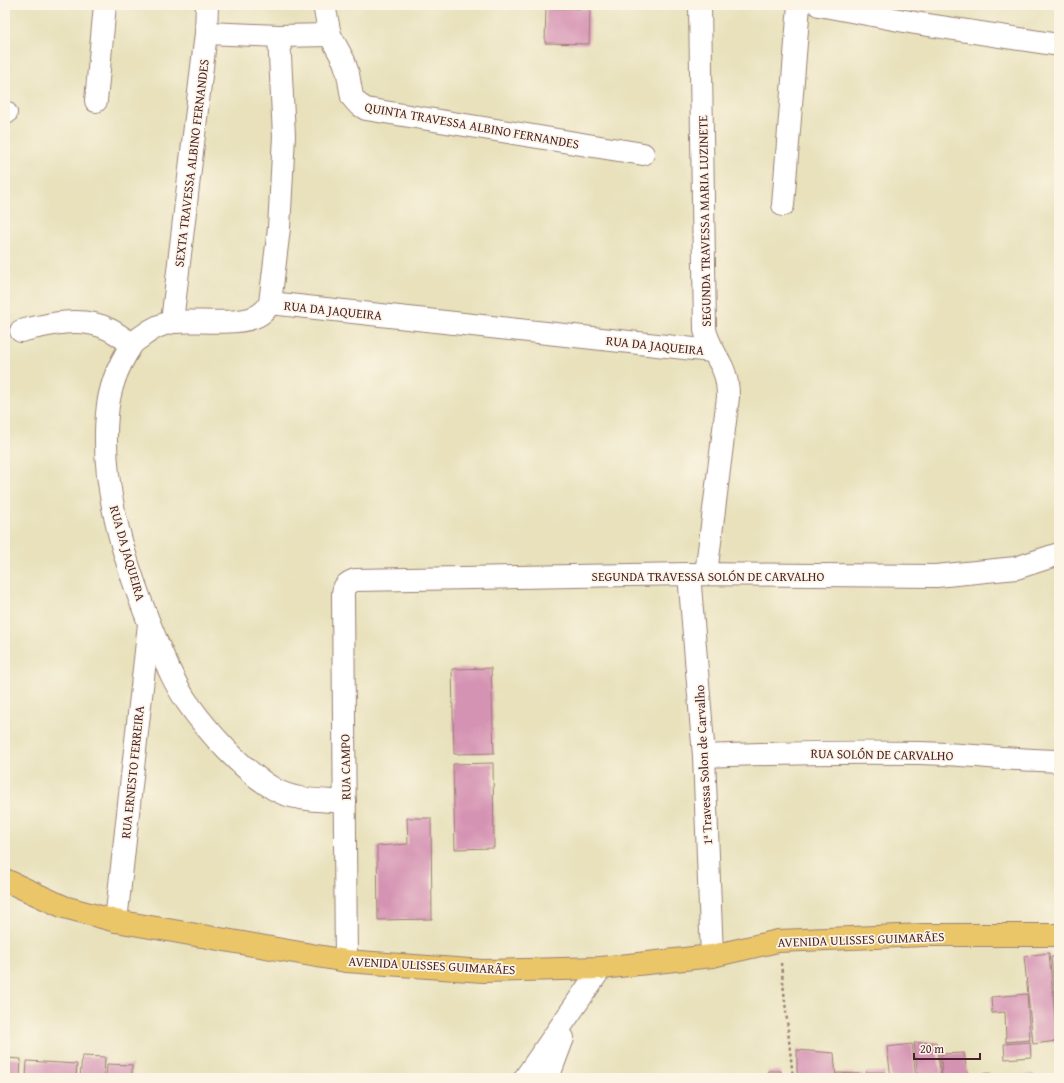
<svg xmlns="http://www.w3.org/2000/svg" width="1064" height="1083" viewBox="0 0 1064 1083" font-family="'Gentium Book Plus',serif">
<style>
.building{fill:#d593b3}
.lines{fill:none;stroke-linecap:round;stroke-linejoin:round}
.minor-casing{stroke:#998074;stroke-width:24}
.major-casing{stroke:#998074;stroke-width:24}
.path{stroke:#998074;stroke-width:2.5;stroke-dasharray:3 3;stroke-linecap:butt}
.minor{stroke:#fff;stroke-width:22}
.major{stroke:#ebc669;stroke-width:22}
.labels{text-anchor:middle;stroke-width:3.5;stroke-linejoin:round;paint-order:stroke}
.street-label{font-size:13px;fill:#4a1f2b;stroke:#fcf5e5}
</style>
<rect width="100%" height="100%" fill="#fcf5e5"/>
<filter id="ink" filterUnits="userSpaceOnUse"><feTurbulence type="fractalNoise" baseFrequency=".025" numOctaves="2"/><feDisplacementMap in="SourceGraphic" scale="8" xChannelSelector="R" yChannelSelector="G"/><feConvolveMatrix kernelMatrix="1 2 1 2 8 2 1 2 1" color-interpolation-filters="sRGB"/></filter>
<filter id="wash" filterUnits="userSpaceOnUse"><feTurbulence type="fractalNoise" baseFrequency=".012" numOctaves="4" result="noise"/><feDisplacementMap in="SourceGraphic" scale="16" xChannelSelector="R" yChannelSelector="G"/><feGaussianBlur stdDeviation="0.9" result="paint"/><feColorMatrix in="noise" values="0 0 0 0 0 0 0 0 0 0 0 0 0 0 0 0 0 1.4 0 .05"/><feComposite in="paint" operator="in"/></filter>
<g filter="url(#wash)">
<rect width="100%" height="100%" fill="#e8e1bc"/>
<g id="blocks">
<g class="building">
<path d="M546,8L590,9L589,44L545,43Z"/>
<path d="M491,668L494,753L454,754L452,669Z"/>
<path d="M493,763L494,848L455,849L453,764Z"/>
<path d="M407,818H431L432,919L378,920L377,846L408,844Z"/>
<path d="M1049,953L1057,1041L1033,1044L1024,956Z"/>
<path d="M1059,956V1026L1058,1027L1051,957Z"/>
<path d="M1027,994L1030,1040L1006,1042L1005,1012L992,1013L991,997Z"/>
<path d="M936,1042L941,1074L918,1077L914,1043Z"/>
<path d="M1030,1042L1031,1057L1005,1059L1004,1044Z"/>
<path d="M912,1044L916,1078H891L887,1047Z"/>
<path d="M797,1050L834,1053L836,1078H797Z"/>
<path d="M964,1053L968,1078H942L941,1054Z"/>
<path d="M82,1056L105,1057L104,1078H80Z"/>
<path d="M5,1058L21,1059L20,1078H5Z"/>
<path d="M27,1061L77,1064L76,1078H26Z"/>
<path d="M107,1064L132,1065V1078H106Z"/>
<rect x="768" y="1071" width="13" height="7"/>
<rect x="866" y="1072" width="19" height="6"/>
<path d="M837,1073L863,1074V1078H837Z"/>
<path d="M990,1073L991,1078H971V1075Z"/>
<path d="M1033,1074L1034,1078H1019V1076Z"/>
<path d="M1059,1074V1078H1039V1077Z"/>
</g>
</g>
</g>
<g filter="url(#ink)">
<use href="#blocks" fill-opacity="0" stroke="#998074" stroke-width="1"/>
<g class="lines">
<defs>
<g id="minor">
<path d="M324,5L330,35L344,61L348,74L352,97L358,104L366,109L643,154"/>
<path d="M700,5L705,330C709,346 716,354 723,369C727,378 728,387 728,397L706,574"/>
<path d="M819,5L915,23L1059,45"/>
<path d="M206,33L279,36L330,35"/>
<path d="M279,36L284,136L279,228L270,303C268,306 266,310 263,312C246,328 197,319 174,322C163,323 150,330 141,337C137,340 133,342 131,346C117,367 109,389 107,414C100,490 127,570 156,640C165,661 174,683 187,702C208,732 242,770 274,789C294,801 322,800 345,802"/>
<path d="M96,101L105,5"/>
<path d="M5,112L6,113"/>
<path d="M783,205L799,5"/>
<path d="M270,303L712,351"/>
<path d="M172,322L206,33L207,5"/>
<path d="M21,331C48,324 82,316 108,329C117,333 124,339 132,344"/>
<path d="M689,574L704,756L712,956"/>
<path d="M704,756C776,753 848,752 920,753C966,754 1012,760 1059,761"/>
<path d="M116,921L149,624"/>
<path d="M346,961L343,595C343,586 347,583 355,580L689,574L936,576L1016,568L1059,554"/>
<path d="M525,1078L601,968"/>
<path d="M548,1078L563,1038"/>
</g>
<path id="major" d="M5,880L64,907L116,921L346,961L483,971L601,968L712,956L778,941L924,935H1059"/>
</defs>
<use href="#minor" class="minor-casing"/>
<use href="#major" class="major-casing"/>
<path class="path" d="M781,963L793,1078"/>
<use href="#minor" class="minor"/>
<use href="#major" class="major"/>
</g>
</g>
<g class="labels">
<g class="street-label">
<text transform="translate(472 125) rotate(10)" y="5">QUINTA TRAVESSA ALBINO FERNANDES</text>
<text transform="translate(191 163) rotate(-83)" y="5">SEXTA TRAVESSA ALBINO FERNANDES</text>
<text transform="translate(704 221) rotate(-91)" y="5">SEGUNDA TRAVESSA MARIA LUZINETE</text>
<text transform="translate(333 310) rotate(6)" y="5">RUA DA JAQUEIRA</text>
<text transform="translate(655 345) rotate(6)" y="5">RUA DA JAQUEIRA</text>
<text transform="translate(128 553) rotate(74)" y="5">RUA DA JAQUEIRA</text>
<text x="708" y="581">SEGUNDA TRAVESSA SOLÓN DE CARVALHO</text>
<text transform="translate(882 754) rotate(1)" y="5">RUA SOLÓN DE CARVALHO</text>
<text transform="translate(703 765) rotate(-93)" y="5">1ª Travessa Solon de Carvalho</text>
<text transform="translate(345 767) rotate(-91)" y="5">RUA CAMPO</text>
<text transform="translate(132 772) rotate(-84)" y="5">RUA ERNESTO FERREIRA</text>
<text transform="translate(861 939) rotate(-2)" y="5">AVENIDA ULISSES GUIMARÃES</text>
<text transform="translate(432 965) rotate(3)" y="5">AVENIDA ULISSES GUIMARÃES</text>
</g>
</g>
<rect width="1064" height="1083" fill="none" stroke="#fcf5e5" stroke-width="20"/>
<path d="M914 1053v6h66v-6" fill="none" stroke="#4a1f2b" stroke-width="2"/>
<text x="920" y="1053" font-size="12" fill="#4a1f2b" stroke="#fcf5e5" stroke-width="3" paint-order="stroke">20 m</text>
</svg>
